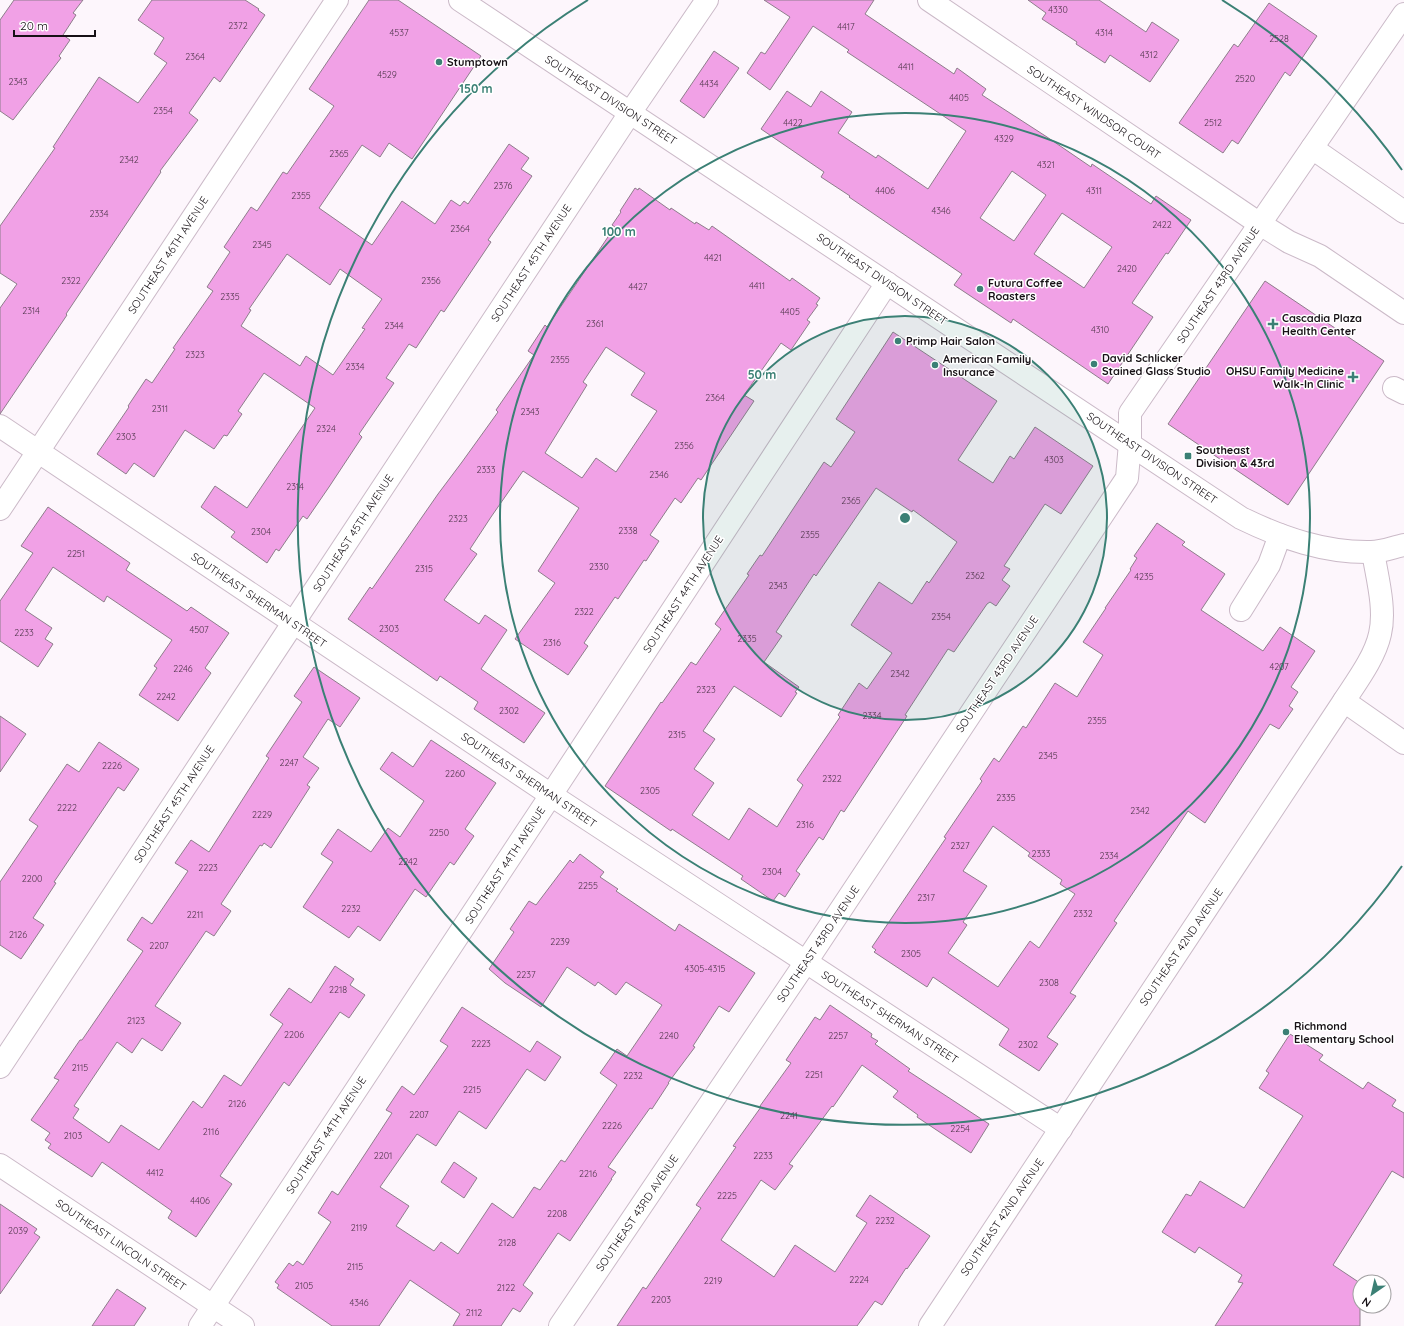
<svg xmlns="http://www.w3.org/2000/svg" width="1404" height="1326" viewBox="0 0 1404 1326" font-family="Quicksand,sans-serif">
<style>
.building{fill:#f1a1e6;stroke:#8e7d8b;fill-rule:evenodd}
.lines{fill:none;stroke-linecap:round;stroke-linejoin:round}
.minor-casing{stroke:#cbbac8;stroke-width:24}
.major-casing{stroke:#cbbac8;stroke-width:24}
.minor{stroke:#fff;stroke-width:22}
.major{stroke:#fff;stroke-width:22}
.ring{fill:none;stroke:#3b8075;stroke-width:2}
.poi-dot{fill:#3b8075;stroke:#fff;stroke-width:1.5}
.labels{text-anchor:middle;stroke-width:3;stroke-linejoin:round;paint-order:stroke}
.number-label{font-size:9px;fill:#4e354a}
.poi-label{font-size:11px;font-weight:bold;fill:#171116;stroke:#fff;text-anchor:start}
.street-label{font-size:11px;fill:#171116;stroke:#fff}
.centre{fill:#3b8075;stroke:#fff;stroke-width:2}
.ring-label{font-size:12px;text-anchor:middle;font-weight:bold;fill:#3b8075;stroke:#fff;stroke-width:3;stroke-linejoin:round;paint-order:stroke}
</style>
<rect width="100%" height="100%" fill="#fdf6fc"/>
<g class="building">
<path d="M14,0H83L73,13L76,15L63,35L70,40L59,56L61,58L13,120L0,111V20Z"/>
<path d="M152,0H245L259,9L258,10L265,15L220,82L214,77L189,113L198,120L160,171L161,172L66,314L67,315L0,414V308L17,284L0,273V226L55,148L53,147L99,77L138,103L167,63L154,54L164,38L138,20Z"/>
<path d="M369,0H398L481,56L412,159L389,143L380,157L362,145L319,208L372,245L402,201L435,224L451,200L460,206L464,201L468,204L509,144L529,158L521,169L532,176L488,240L491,242L444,312L441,310L416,348L409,344L386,378L394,383L359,434L362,437L329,487L307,519L303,516L279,551L276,549L267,563L231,537L235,532L201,507L215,486L247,508L315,408L264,373L238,411L242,414L227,436L224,435L214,449L185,430L154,477L134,463L126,474L97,454L129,407L128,406L146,379L152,383L175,349L173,348L213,291L207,287L230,252L224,247L251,207L257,211L283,172L287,174L334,106L309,89ZM287,254L330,285L340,269L382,299L362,328L365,329L333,375L306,356L300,366L241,326L251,310L249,309Z"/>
<path d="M764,0H874L865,14L954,74L957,68L986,89L982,95L1047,137L1091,167L1092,164L1151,204L1156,196L1191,220L1168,254L1166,253L1132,303L1153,317L1108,384L1013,319L1011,323L954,285L962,274L849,197L850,196L821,177L824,172L761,129L787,91L811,107L821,91L852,112L838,133L876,158L878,155L928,189L966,131L847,52L849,50L813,26L770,90L747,73L761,52L765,54L790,17ZM1012,171L1046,195L1014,241L980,218ZM1062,213L1112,247L1084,288L1034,254Z"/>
<path d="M1028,0H1099L1146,32L1152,22L1179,40L1150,82L1110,55L1105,63L1076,44L1077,42L1042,19L1046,13Z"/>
<path d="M1269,3L1317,36L1290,76L1285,72L1238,144L1232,140L1223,153L1179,123L1234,44L1238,47Z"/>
<path d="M714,51L739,68L704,118L680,101Z"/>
<path d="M635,188L638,190L639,188L670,210L671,208L695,224L696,222L709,230L712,226L790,281L792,278L820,298L816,304L818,305L807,320L810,322L791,350L781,343L744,395L754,401L701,480L698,478L681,503L675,498L650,535L659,541L646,561L644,560L618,599L615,597L584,643L588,646L568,675L515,639L555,583L538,571L579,508L523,471L491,517L470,549L477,554L444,600L479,624L485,615L507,630L481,669L545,713L524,743L474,709L478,702L440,676L437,681L348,619L370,587L372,589L438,494L462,462L498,412L496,410L534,355L528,351L545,325L547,327L612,231L615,227L612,225L621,212L620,211ZM606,347L645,373L631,395L657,411L616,472L596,458L582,478L545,453L587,385L583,382Z"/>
<path d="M1265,281L1384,361L1288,505L1168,424Z"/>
<path d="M893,332L997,401L958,460L993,483L1010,456L1014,459L1035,427L1093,466L1061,514L1045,504L1004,566L1010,569L1002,580L1010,586L996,606L990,602L987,604L954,652L948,649L905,715L907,716L844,812L841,810L823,840L819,837L796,871L800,874L785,897L779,893L773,901L741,879L743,876L672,829L671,831L605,786L661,702L662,703L691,662L696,665L721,629L715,624L749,575L747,574L760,555L762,556L824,462L831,467L855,432L836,419ZM876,488L912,512L913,510L957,542L929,583L927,581L912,604L879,582L851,625L892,653L867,689L859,683L838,715L840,717L797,780L803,785L777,827L749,808L729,840L692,815L714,783L694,769L715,739L703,731L734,686L781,717L797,693L795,692L799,687L764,662L782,636L776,632L814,574L816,576Z"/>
<path d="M48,507L130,563L126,570L187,611L191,607L229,633L205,668L211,673L178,721L139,695L157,668L154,666L172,640L107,596L104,602L53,567L25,610L52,628L45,639L53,644L38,667L0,641V601L33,553L21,546Z"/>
<path d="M1157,523L1185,542L1182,545L1225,574L1201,610L1263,651L1280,627L1315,651L1291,687L1298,692L1289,706L1293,709L1279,729L1270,724L1205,823L1188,811L1114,921L1117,923L1070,993L1076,996L1047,1037L1058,1044L1039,1071L999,1045L1009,1029L933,977L927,987L874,952L876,950L872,947L935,854L946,838L944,837L982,781L980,779L994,758L999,762L1023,726L1026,728L1055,683L1077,697L1103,655L1083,642L1106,608H1105L1131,570L1130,569L1137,558L1134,556ZM993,826L1030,853L1028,856L1062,880L1060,884L1075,894L1039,948L1030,941L998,987L948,953L967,925L963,922L987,886L963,871Z"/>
<path d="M314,667L360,698L340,727L328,719L303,757L319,768L307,785L310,787L271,848L264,843L262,846L260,845L221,904L231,911L214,936L206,931L155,1006L181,1023L162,1051L142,1038L132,1053L117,1042L74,1106L79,1109L73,1118L109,1143L121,1125L159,1150L193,1101L202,1108L224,1075L241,1086L283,1024L270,1015L289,988L311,1003L335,966L354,979L350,985L365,995L349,1018L340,1012L289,1086L284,1082L220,1176L232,1184L196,1237L168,1218L172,1211L102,1162L92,1177L48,1148L51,1144L45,1140L50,1133L31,1120L59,1080L54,1078L80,1040H82L143,951L127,940L142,917L152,924L188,871L175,863L191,840L209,852L269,758L266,756L302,702L294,696Z"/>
<path d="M0,716L26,734L0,772Z"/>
<path d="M431,740L496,783L465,829L474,836L454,865L450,862L426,897L415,889L380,941L358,926L349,938L303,907L333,862L321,854L338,829L371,852L388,828L400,837L424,801L380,769L392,752L413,767Z"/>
<path d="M99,742L139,769L124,791L118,787L54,882L56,883L33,918L44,925L21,959L0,945V882L38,826L29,820L67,764L79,772Z"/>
<path d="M580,854L604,872L600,877L618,889L616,891L675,931L679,924L755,973L729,1012L719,1006L693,1046L695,1047L668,1083H669L652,1109L650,1108L608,1167L616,1172L611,1179H612L570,1241L558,1233L523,1285L533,1293L520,1312L513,1308L501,1326H453L460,1314L410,1280L379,1326H332L277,1288L279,1285L275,1282L289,1263L293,1266L297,1261L303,1265L331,1222L318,1213L332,1191L338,1195L369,1148L392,1113L386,1110L402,1086L414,1095L448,1046L440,1041L462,1007L530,1052L537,1041L561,1057L545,1081L527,1069L486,1129L459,1111L436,1146L417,1134L380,1187L409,1206L396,1226L434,1251L441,1242L458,1254L492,1203L513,1218L534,1187L540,1190L561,1160L565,1162L617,1085L600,1073L617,1049L627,1056L662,1005L626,982L616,995L598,982L595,986L567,967L541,1007L505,983L489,969L514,932L510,929L529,901L536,905L570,860L573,863Z"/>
<path d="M830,1005L872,1034L871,1037L878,1041L875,1044L910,1069L908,1071L989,1124L971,1153L917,1117L918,1115L893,1097L898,1091L862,1065L833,1107L832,1106L789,1164L793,1166L775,1190L761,1180L721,1240L774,1277L795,1245L835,1272L867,1223L856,1216L870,1195L930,1236L907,1269L906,1268L882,1305L875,1301L857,1326H617L643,1287L646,1289L701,1208L696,1205L736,1147L733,1146L761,1107L760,1106L791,1063L786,1060L815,1017L820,1020Z"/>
<path d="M1290,1034L1323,1055L1319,1060L1363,1089L1368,1082L1396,1100L1392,1106L1404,1113V1178L1392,1171L1333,1265L1360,1283V1326H1215L1243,1283L1238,1282L1242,1275L1199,1247L1195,1253L1162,1232L1186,1194L1191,1196L1200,1181L1244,1208L1303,1116L1259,1088L1269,1073L1266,1071Z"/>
<path d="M454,1162L477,1178L464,1198L441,1182Z"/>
<path d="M0,1204L37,1229L34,1233L40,1237L0,1294Z"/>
<path d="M117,1289L146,1308L134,1326H92Z"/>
</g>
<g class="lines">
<defs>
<g id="minor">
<path d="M929,0L1260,224L1289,242L1320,256L1404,313"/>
<path d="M1312,148L1404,212"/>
<path d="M1394,388L1404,393"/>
<path d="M0,426L551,795L1061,1129"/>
<path d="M0,509L337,0"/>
<path d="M1241,610L1269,565L1280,535"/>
<path d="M1344,701L1404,743"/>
<path d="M0,1067L630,113L707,0"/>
<path d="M0,1165L243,1326"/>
<path d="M200,1326L551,795L887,283"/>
<path d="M560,1326L806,962L1127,478L1130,443V413L1404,14"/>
<path d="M930,1326L1344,701C1357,681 1375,657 1380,634C1386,609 1377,577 1373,552"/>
</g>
<path id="major" d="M460,0L1241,518C1282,538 1325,553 1371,552C1382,552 1394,547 1404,545"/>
</defs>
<use href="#minor" class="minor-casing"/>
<use href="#major" class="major-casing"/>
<use href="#minor" class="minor"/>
<use href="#major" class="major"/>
</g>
<circle cx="905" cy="518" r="202" fill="#3b8075" fill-opacity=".12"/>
<g class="ring">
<circle cx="905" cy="518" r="202"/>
<circle cx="905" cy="518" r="405"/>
<path d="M1402 866A607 607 0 1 1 588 0M1222 0A607 607 0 0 1 1402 170"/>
</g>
<g class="poi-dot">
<circle cx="439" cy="62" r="4"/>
<circle cx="980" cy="289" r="4"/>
<path d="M1271 318h4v4h4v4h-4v4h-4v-4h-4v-4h4z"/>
<circle cx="898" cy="341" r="4"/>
<circle cx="1094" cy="364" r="4"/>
<circle cx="935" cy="365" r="4"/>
<path d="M1351 371h4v4h4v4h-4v4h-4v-4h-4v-4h4z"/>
<rect x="1184" y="452" width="8" height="8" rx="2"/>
<circle cx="1286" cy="1032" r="4"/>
</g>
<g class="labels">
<g class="number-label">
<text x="1058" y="13">4330</text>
<text x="238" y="29">2372</text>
<text x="846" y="30">4417</text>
<text x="399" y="36">4537</text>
<text x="1104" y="36">4314</text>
<text x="1279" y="42">2528</text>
<text x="1149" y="58">4312</text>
<text x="195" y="60">2364</text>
<text x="906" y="70">4411</text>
<text x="387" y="78">4529</text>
<text x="1245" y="82">2520</text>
<text x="18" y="85">2343</text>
<text x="709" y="87">4434</text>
<text x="959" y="101">4405</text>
<text x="163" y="114">2354</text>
<text x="793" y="126">4422</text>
<text x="1213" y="126">2512</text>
<text x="1004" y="142">4329</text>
<text x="339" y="157">2365</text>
<text x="129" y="163">2342</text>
<text x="1046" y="168">4321</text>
<text x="503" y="189">2376</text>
<text x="885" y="194">4406</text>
<text x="1094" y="194">4311</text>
<text x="301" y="199">2355</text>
<text x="941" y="214">4346</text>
<text x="99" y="217">2334</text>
<text x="1162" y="228">2422</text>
<text x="460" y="232">2364</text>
<text x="262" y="248">2345</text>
<text x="713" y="261">4421</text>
<text x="1127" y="272">2420</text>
<text x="71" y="284">2322</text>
<text x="431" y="284">2356</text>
<text x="757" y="289">4411</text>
<text x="638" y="290">4427</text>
<text x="230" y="300">2335</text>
<text x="31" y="314">2314</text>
<text x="790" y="315">4405</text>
<text x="595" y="327">2361</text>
<text x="394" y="329">2344</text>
<text x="1100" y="333">4310</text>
<text x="195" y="358">2323</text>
<text x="560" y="363">2355</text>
<text x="355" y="370">2334</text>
<text x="715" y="401">2364</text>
<text x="160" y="412">2311</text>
<text x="530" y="415">2343</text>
<text x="326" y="432">2324</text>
<text x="126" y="440">2303</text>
<text x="684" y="449">2356</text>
<text x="1054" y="463">4303</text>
<text x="486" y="473">2333</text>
<text x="659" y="478">2346</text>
<text x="295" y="490">2314</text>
<text x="851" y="504">2365</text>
<text x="458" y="522">2323</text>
<text x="628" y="534">2338</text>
<text x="261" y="535">2304</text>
<text x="810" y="538">2355</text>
<text x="76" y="557">2251</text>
<text x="599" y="570">2330</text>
<text x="424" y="572">2315</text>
<text x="975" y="579">2362</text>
<text x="1144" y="580">4235</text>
<text x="778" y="589">2343</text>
<text x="584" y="615">2322</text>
<text x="941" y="620">2354</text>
<text x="389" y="632">2303</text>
<text x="199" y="633">4507</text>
<text x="24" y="636">2233</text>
<text x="747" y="642">2335</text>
<text x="552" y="646">2316</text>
<text x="1279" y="670">4207</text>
<text x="183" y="672">2246</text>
<text x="900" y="677">2342</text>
<text x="706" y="693">2323</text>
<text x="166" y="700">2242</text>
<text x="509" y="714">2302</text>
<text x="872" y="719">2334</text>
<text x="1097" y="724">2355</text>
<text x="677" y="738">2315</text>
<text x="1048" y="759">2345</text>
<text x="289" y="766">2247</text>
<text x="112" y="769">2226</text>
<text x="455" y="777">2260</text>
<text x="832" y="782">2322</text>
<text x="650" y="794">2305</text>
<text x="1006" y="801">2335</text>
<text x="67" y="811">2222</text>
<text x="1140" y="814">2342</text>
<text x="262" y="818">2229</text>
<text x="805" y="828">2316</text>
<text x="439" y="836">2250</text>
<text x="960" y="849">2327</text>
<text x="1041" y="857">2333</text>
<text x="1109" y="859">2334</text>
<text x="408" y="865">2242</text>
<text x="208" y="871">2223</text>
<text x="772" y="875">2304</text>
<text x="32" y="882">2200</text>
<text x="588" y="889">2255</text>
<text x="926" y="901">2317</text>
<text x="351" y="912">2232</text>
<text x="1083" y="917">2332</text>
<text x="195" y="918">2211</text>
<text x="18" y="938">2126</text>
<text x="560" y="945">2239</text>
<text x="159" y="949">2207</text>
<text x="911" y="957">2305</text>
<text x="705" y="972">4305-4315</text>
<text x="526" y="978">2237</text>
<text x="1049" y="986">2308</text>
<text x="338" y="993">2218</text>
<text x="136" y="1024">2123</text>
<text x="294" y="1038">2206</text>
<text x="669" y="1039">2240</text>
<text x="838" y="1039">2257</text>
<text x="481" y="1047">2223</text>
<text x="1028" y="1048">2302</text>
<text x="80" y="1071">2115</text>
<text x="814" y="1078">2251</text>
<text x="633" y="1079">2232</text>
<text x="472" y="1093">2215</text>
<text x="237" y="1107">2126</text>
<text x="419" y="1118">2207</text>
<text x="789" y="1119">2241</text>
<text x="612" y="1129">2226</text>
<text x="960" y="1132">2254</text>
<text x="211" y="1135">2116</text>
<text x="73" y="1139">2103</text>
<text x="383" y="1159">2201</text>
<text x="763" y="1159">2233</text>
<text x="155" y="1176">4412</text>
<text x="588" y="1177">2216</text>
<text x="727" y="1199">2225</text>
<text x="200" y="1204">4406</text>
<text x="557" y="1217">2208</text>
<text x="885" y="1224">2232</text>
<text x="359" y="1231">2119</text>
<text x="18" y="1234">2039</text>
<text x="507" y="1246">2128</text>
<text x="355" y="1270">2115</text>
<text x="859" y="1283">2224</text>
<text x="713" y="1284">2219</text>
<text x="304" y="1289">2105</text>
<text x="506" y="1291">2122</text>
<text x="661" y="1303">2203</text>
<text x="359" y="1306">4346</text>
<text x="474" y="1316">2112</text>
</g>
<g class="poi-label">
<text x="447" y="66">Stumptown</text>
<text x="988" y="287">Futura Coffee<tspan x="988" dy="13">Roasters</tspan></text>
<text x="1282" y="322">Cascadia Plaza<tspan x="1282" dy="13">Health Center</tspan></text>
<text x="906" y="345">Primp Hair Salon</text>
<text x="1102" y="362">David Schlicker<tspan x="1102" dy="13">Stained Glass Studio</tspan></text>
<text x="943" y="363">American Family<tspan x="943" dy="13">Insurance</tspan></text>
<text x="1344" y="375" text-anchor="end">OHSU Family Medicine<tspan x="1344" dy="13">Walk-In Clinic</tspan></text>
<text x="1196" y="454">Southeast<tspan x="1196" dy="13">Division &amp; 43rd</tspan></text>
<text x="1294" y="1030">Richmond<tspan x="1294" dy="13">Elementary School</tspan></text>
</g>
<g class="street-label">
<text transform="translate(611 100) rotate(33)" y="4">SOUTHEAST DIVISION STREET</text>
<text transform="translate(1094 112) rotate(34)" y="4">SOUTHEAST WINDSOR COURT</text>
<text transform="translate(168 255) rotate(-57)" y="4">SOUTHEAST 46TH AVENUE</text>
<text transform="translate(531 263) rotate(-57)" y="4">SOUTHEAST 45TH AVENUE</text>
<text transform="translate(882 279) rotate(34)" y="4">SOUTHEAST DIVISION STREET</text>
<text transform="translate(1218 285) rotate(-56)" y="4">SOUTHEAST 43RD AVENUE</text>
<text transform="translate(1152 458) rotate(34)" y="4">SOUTHEAST DIVISION STREET</text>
<text transform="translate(353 533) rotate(-57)" y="4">SOUTHEAST 45TH AVENUE</text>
<text transform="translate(683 594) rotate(-57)" y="4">SOUTHEAST 44TH AVENUE</text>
<text transform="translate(259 600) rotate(34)" y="4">SOUTHEAST SHERMAN STREET</text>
<text transform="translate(997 674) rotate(-56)" y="4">SOUTHEAST 43RD AVENUE</text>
<text transform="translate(529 780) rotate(34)" y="4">SOUTHEAST SHERMAN STREET</text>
<text transform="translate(174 804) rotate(-57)" y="4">SOUTHEAST 45TH AVENUE</text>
<text transform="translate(505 865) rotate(-57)" y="4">SOUTHEAST 44TH AVENUE</text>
<text transform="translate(818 944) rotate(-56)" y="4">SOUTHEAST 43RD AVENUE</text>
<text transform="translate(1181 947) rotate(-56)" y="4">SOUTHEAST 42ND AVENUE</text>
<text transform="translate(890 1017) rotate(33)" y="4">SOUTHEAST SHERMAN STREET</text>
<text transform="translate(326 1135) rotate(-57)" y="4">SOUTHEAST 44TH AVENUE</text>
<text transform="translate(637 1213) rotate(-56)" y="4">SOUTHEAST 43RD AVENUE</text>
<text transform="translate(1002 1217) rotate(-56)" y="4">SOUTHEAST 42ND AVENUE</text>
<text transform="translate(121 1245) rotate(34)" y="4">SOUTHEAST LINCOLN STREET</text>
</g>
</g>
<circle cx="905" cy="518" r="6" class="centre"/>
<g class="ring-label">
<text x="476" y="93">150 m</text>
<text x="619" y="236">100 m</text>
<text x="762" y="379">50 m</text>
</g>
<g transform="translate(1372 1294) rotate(214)"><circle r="19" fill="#ffffff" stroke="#a2a0a2"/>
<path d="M0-3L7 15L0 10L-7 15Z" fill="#3b8075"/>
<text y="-6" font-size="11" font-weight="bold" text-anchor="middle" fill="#171116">N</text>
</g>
<path d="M14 30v6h81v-6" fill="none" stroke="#171116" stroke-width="2"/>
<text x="20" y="30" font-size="12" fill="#171116" stroke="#ffffff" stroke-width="3" paint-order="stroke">20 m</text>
</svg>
